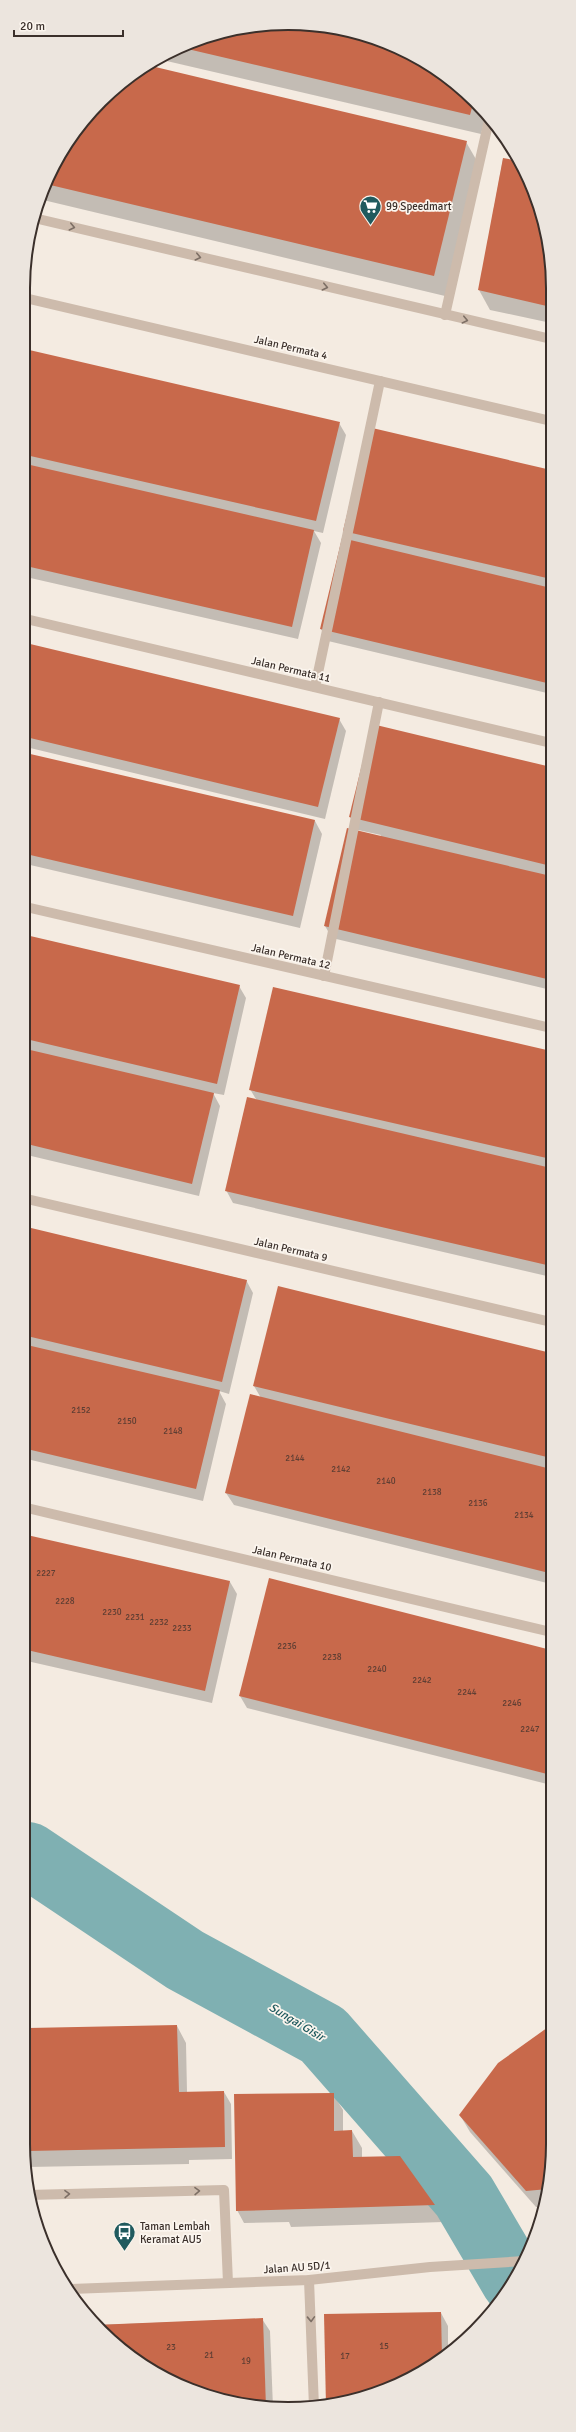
<svg xmlns="http://www.w3.org/2000/svg" width="576" height="2432" viewBox="0 0 576 2432" font-family="Signika,sans-serif">
<style>
.shadow{fill:#0003}
.lines{fill:none;stroke-linecap:round;stroke-linejoin:round}
.river{stroke:#7fb0b2;stroke-width:66}
.building{fill:#c8694b}
.minor{stroke:#cdbbac;stroke-width:10}
.oneway{stroke:#7d6f65}
.labels{text-anchor:middle;stroke-width:3.5;stroke-linejoin:round;paint-order:stroke}
.number-label{font-size:9px;fill:#5e3e33}
.poi-label{font-size:11px;fill:#3b302b;stroke:#fbf5ee;text-anchor:start}
.street-label{font-size:11px;fill:#3b302b;stroke:#fbf5ee}
.water-label{font-size:12px;font-style:italic;fill:#1f5a5e;stroke:#fbf5ee}
.rim{fill:none;stroke:#3b302b;stroke-width:2}
</style>
<rect width="100%" height="100%" fill="#f4ebe1"/>
<g class="shadow">
<path d="M271,24L323,25L405,50L476,101L486,115L481,134L158,59L171,50L220,32Z"/>
<path d="M146,66L466,142L477,161L445,296L39,199L59,155L89,113L127,78Z"/>
<path d="M503,159L551,254V323L490,310L479,290Z"/>
<path d="M25,350L339,423L346,435L323,533L314,531L321,543L298,639L26,577Z"/>
<path d="M551,471V694L328,641L321,629L344,530Z"/>
<path d="M26,644L339,719L346,731L325,819L26,747Z"/>
<path d="M26,754L315,821L322,834L300,928L26,864Z"/>
<path d="M551,768V990L332,938L325,926L381,835L358,830L350,817Z"/>
<path d="M26,936L239,986L246,998L224,1095L213,1093L220,1106L199,1196L27,1155Z"/>
<path d="M551,1052V1277L233,1203L226,1190L257,1101L250,1089Z"/>
<path d="M27,1228L246,1280L253,1293L229,1394L219,1391L226,1404L203,1501L27,1459Z"/>
<path d="M551,1354V1584L234,1505L226,1493L261,1398L254,1386Z"/>
<path d="M27,1536L230,1582L237,1594L212,1703L27,1661Z"/>
<path d="M551,1651V1785L247,1708L240,1696Z"/>
<path d="M177,2026L186,2043L187,2092H224L231,2104L232,2159L189,2160V2164L28,2167V2029Z"/>
<path d="M333,2094L343,2110V2132L352,2131L362,2148V2158L400,2157L443,2222L291,2227L289,2222L244,2223L237,2210Z"/>
<path d="M460,2115L551,2179L544,2207H536L470,2132Z"/>
<path d="M441,2313L448,2326V2355L373,2395Z"/>
<path d="M262,2319L270,2331L273,2408L220,2400L171,2382L127,2354L96,2325Z"/>
</g>
<g class="lines">
<path class="river" d="M28,1855L185,1960L323,2035L464,2196L514,2281"/>
</g>
<g class="building">
<path d="M271,24L323,25L405,50L474,100L470,115L179,47L220,32Z"/>
<path d="M147,65L467,141L434,276L46,184L59,155L89,113L127,78Z"/>
<path d="M503,158L519,161L526,171L551,254V307L478,290Z"/>
<path d="M25,349L340,422L316,521L26,455Z"/>
<path d="M368,427L551,470V579L343,531Z"/>
<path d="M26,464L314,530L292,627L26,566Z"/>
<path d="M342,538L551,588V684L320,629Z"/>
<path d="M26,643L340,718L318,807L26,737Z"/>
<path d="M372,724L551,767V866L349,817Z"/>
<path d="M26,753L315,820L293,916L26,854Z"/>
<path d="M347,828L551,876V980L324,926Z"/>
<path d="M26,935L240,985L217,1084L26,1039Z"/>
<path d="M273,987L551,1051V1159L249,1090Z"/>
<path d="M26,1049L214,1093L192,1184L27,1144Z"/>
<path d="M247,1097L551,1168V1266L225,1191Z"/>
<path d="M27,1227L247,1280L222,1382L27,1336Z"/>
<path d="M278,1286L551,1353V1458L253,1386Z"/>
<path d="M27,1345L220,1390L196,1489L27,1449Z"/>
<path d="M250,1394L551,1469V1551L545,1572L225,1493Z"/>
<path d="M27,1535L230,1581L205,1691L27,1650Z"/>
<path d="M269,1578L551,1650V1775L239,1696Z"/>
<path d="M177,2025L179,2092L224,2091L225,2147L28,2151V2028Z"/>
<path d="M551,2025V2179L548,2189L526,2191L459,2115L498,2063Z"/>
<path d="M334,2093V2131L352,2130L353,2157L400,2156L435,2205L236,2211L234,2094Z"/>
<path d="M441,2312L442,2358L373,2395L326,2406L324,2314Z"/>
<path d="M263,2318L266,2408L220,2400L171,2382L127,2354L95,2325Z"/>
</g>
<g class="lines">
<g class="minor">
<path d="M34,218L551,339"/>
<path d="M25,298L551,421"/>
<path d="M445,315L489,120"/>
<path d="M26,619L551,743"/>
<path d="M315,687L380,381"/>
<path d="M26,907L551,1028"/>
<path d="M324,976L379,702"/>
<path d="M27,1199L551,1322"/>
<path d="M27,1508L551,1632"/>
<path d="M28,2195L224,2190L228,2283"/>
<path d="M309,2280L314,2407"/>
<path d="M71,2289L309,2280L430,2267L524,2261"/>
</g>
</g>
<defs><path id="oneway-chevron" d="M-2-3.5L2.5 0L-2 3.5" fill="none" stroke-width="1.6" stroke-linecap="round" stroke-linejoin="round"/></defs>
<g class="oneway">
<use href="#oneway-chevron" transform="translate(72 227) rotate(13)"/>
<use href="#oneway-chevron" transform="translate(198 257) rotate(13)"/>
<use href="#oneway-chevron" transform="translate(325 287) rotate(13)"/>
<use href="#oneway-chevron" transform="translate(465 320) rotate(13)"/>
<use href="#oneway-chevron" transform="translate(197 2191) rotate(-1)"/>
<use href="#oneway-chevron" transform="translate(67 2194) rotate(-1)"/>
<use href="#oneway-chevron" transform="translate(311 2319) rotate(88)"/>
</g>
<defs>
<symbol id="supermarket-pin" viewBox="-11 -11 22 30"><path d="M0 17L-7.5 6A9.5 9.5 0 1 1 7.5 6Z" fill="#1f5a5e" stroke="#fbf5ee"/><path d="M-6-5.5h2.5l.6 2H6L4.5 2H-2.5L-4.4-4H-6ZM-1.5 3.2a1.3 1.3 0 1 0 .1 0ZM3 3.2a1.3 1.3 0 1 0 .1 0Z" fill="#fff"/></symbol>
<symbol id="bus-pin" viewBox="-11 -11 22 30"><path d="M0 17L-7.5 6A9.5 9.5 0 1 1 7.5 6Z" fill="#1f5a5e" stroke="#fbf5ee"/><path d="M-5-6H5V4H4V6H2V4H-2V6H-4V4H-5ZM-3.5-4V0h7V-4ZM-3.5 1.2v1.5H-2V1.2ZM2 1.2v1.5H3.5V1.2Z" fill="#fff"/></symbol>
</defs>
<g fill-rule="evenodd">
<use href="#supermarket-pin" x="358" y="194" width="25" height="34"/>
<use href="#bus-pin" x="112" y="2220" width="25" height="34"/>
</g>
<g class="labels">
<g class="number-label">
<text x="81" y="1413">2152</text>
<text x="127" y="1424">2150</text>
<text x="173" y="1434">2148</text>
<text x="295" y="1461">2144</text>
<text x="341" y="1472">2142</text>
<text x="386" y="1484">2140</text>
<text x="432" y="1495">2138</text>
<text x="478" y="1506">2136</text>
<text x="524" y="1518">2134</text>
<text x="46" y="1576">2227</text>
<text x="65" y="1604">2228</text>
<text x="112" y="1615">2230</text>
<text x="135" y="1620">2231</text>
<text x="159" y="1625">2232</text>
<text x="182" y="1631">2233</text>
<text x="287" y="1649">2236</text>
<text x="332" y="1660">2238</text>
<text x="377" y="1672">2240</text>
<text x="422" y="1683">2242</text>
<text x="467" y="1695">2244</text>
<text x="512" y="1706">2246</text>
<text x="530" y="1732">2247</text>
<text x="384" y="2349">15</text>
<text x="171" y="2350">23</text>
<text x="209" y="2358">21</text>
<text x="345" y="2359">17</text>
<text x="246" y="2364">19</text>
</g>
<g class="poi-label">
<text x="386" y="210">99 Speedmart</text>
<text x="140" y="2230">Taman Lembah<tspan x="140" dy="13">Keramat AU5</tspan></text>
</g>
<g class="street-label">
<text transform="translate(291 347) rotate(13)" y="4">Jalan Permata 4</text>
<text transform="translate(291 669) rotate(13)" y="4">Jalan Permata 11</text>
<text transform="translate(291 956) rotate(13)" y="4">Jalan Permata 12</text>
<text transform="translate(291 1249) rotate(13)" y="4">Jalan Permata 9</text>
<text transform="translate(292 1558) rotate(13)" y="4">Jalan Permata 10</text>
<text transform="translate(297 2267) rotate(-4)" y="4">Jalan AU 5D/1</text>
</g>
<g class="water-label">
<text transform="translate(297 2022) rotate(31)" y="4">Sungai Gisir</text>
</g>
</g>
<path d="M0 0H576V2432H0ZM288 30H288A258 258 0 0 1 546 288V2144A258 258 0 0 1 288 2402H288A258 258 0 0 1 30 2144V288A258 258 0 0 1 288 30Z" fill="#ece5de" fill-rule="evenodd"/>
<path class="rim" d="M288 30H288A258 258 0 0 1 546 288V2144A258 258 0 0 1 288 2402H288A258 258 0 0 1 30 2144V288A258 258 0 0 1 288 30Z"/>
<path d="M14 30v6h109v-6" fill="none" stroke="#3b302b" stroke-width="2"/>
<text x="20" y="30" font-size="12" fill="#3b302b" stroke="#fbf5ee" stroke-width="3" paint-order="stroke">20 m</text>
</svg>
